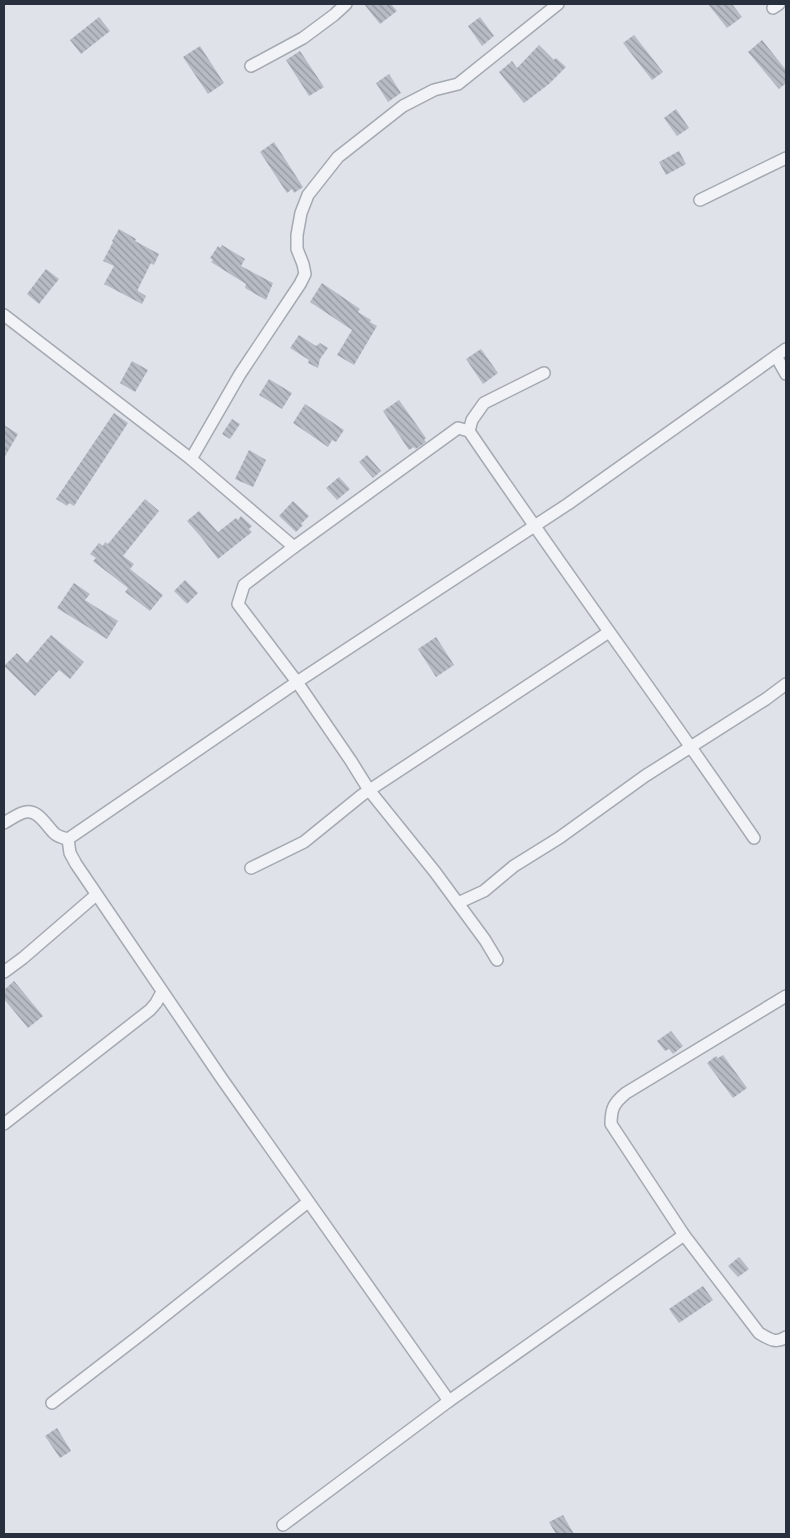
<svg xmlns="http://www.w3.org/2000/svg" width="790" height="1538" viewBox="0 0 790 1538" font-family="Arial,sans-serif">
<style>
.building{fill:url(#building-back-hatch)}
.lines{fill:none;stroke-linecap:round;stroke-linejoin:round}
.minor-casing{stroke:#a4a9b2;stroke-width:14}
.minor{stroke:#f1f3f6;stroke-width:11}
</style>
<defs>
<pattern id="building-back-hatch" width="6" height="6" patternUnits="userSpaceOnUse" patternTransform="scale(1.25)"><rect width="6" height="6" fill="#b6bbc4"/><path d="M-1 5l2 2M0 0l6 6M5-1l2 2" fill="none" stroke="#9498a1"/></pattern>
</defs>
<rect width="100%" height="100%" fill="#dfe2e8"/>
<g class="building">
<path d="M364,4H391L397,11L380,24Z"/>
<path d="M708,4H732L742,17L727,28Z"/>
<path d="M99,17L110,31L81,54L70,40Z"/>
<path d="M480,17L494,36L482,46L468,26Z"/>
<path d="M634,35L663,72L652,80L623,43Z"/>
<path d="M762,40L786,70V83L779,89L748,52Z"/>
<path d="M539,45L554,60L556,58L566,67L549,84L524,103L499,72L512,61L517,68Z"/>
<path d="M200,46L224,83L208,94L183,57Z"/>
<path d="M300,51L324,87L309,96L286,60Z"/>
<path d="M389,74L401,93L388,102L376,83Z"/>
<path d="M676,109L689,128L677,136L664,118Z"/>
<path d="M274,142L303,187L294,193L292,189L287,193L260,152Z"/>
<path d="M679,151L686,164L666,175L659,162Z"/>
<path d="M119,229L136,239L135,241L159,254L154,265L151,263L138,289V291L146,296L142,304L104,284L114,266L103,261L113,242L112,241Z"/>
<path d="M222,245L245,259L241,266L273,283L266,300L245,288L246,284L211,262L213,260L210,258L218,246L220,248Z"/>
<path d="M46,269L59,279L39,304L27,294Z"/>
<path d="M322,283L360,309L358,312L371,320L370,322L377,326L354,365L337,355L352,330L310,302Z"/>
<path d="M299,335L316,346L320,343L328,348L320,359L318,368L308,363L309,360L290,348Z"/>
<path d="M481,349L498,373L483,384L466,359Z"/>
<path d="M132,361L148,370L135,392L120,383Z"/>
<path d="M269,379L292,393L282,409L259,395Z"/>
<path d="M399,400L426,438L424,440L426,442L416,449L414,447L409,450L383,411Z"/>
<path d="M305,404L344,430L336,442L332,440L328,447L293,423Z"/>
<path d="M114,413L128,423L74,506L69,503L67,506L56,499Z"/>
<path d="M232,419L240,424L230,439L222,434Z"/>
<path d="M4,425L18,434L4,458Z"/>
<path d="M249,450L266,460L253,487L235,479Z"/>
<path d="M367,455L381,471L373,478L359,462Z"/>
<path d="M339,477L350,489L337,500L326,488Z"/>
<path d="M145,499L159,511L123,556L134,564L130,569L163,595L150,611L125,592L128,588L93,561L96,558L90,554L99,543L103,546L105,542L108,544Z"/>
<path d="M293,501L309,516L301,524L303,525L296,532L279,516Z"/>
<path d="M199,511L218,532L236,518L238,520L241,516L252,526L249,529L252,532L218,559L201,537L187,521Z"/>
<path d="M185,580L198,593L187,604L174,591Z"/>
<path d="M74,583L90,594L85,600L118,621L107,639L57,608Z"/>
<path d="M51,635L84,662L70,679L59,670L35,696L4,666L17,653L27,663Z"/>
<path d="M436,637L454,665L436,677L418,649Z"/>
<path d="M14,981L43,1016L28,1028L4,999V990Z"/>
<path d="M671,1031L683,1046L673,1054L669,1049L665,1051L657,1041Z"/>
<path d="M723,1055L747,1088L733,1098L707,1063L716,1056L718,1058Z"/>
<path d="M739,1257L749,1269L738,1277L728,1266Z"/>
<path d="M703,1286L713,1300L679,1323L669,1309Z"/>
<path d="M57,1428L71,1451L60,1458L45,1436Z"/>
<path d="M563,1515L574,1534H556L549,1522Z"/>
</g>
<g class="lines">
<defs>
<g id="minor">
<path d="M773,8L779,4"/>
<path d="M251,66L303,38L334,15L346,4"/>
<path d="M700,200L786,158"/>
<path d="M4,315L191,459L294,547L244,585L238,604L297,682L351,761L369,790L435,872L485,940L497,960"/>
<path d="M776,356L786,374"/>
<path d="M469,431L472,420L484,403L544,373"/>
<path d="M191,459L240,374L300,284L305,274L303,264L297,249V235L301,213L308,195L338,157L403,106L434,90L458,84L558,4"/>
<path d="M294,547L458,428L469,431C562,568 660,701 754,838"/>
<path d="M4,823C9,820 15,816 22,813C37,807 45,824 54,833C58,837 63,838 68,839L297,682L568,504L786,349"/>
<path d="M68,839L70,853L76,864L222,1079L449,1401"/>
<path d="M251,868L304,842L362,795L609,632"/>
<path d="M458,903L484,891L514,866L559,838L645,776L766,699L786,684"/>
<path d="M4,972L23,958L96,895"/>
<path d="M4,1124L150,1010L156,1003L162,992"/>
<path d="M684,1235L759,1333C769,1339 776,1344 786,1337"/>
<path d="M52,1403L144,1332L308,1202"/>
<path d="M283,1525L449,1401L684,1235L611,1124C611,1108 614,1103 626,1093L786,996"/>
</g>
</defs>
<use href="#minor" class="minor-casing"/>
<use href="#minor" class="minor"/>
</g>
<rect width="790" height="1538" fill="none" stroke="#28303e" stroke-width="10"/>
</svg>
